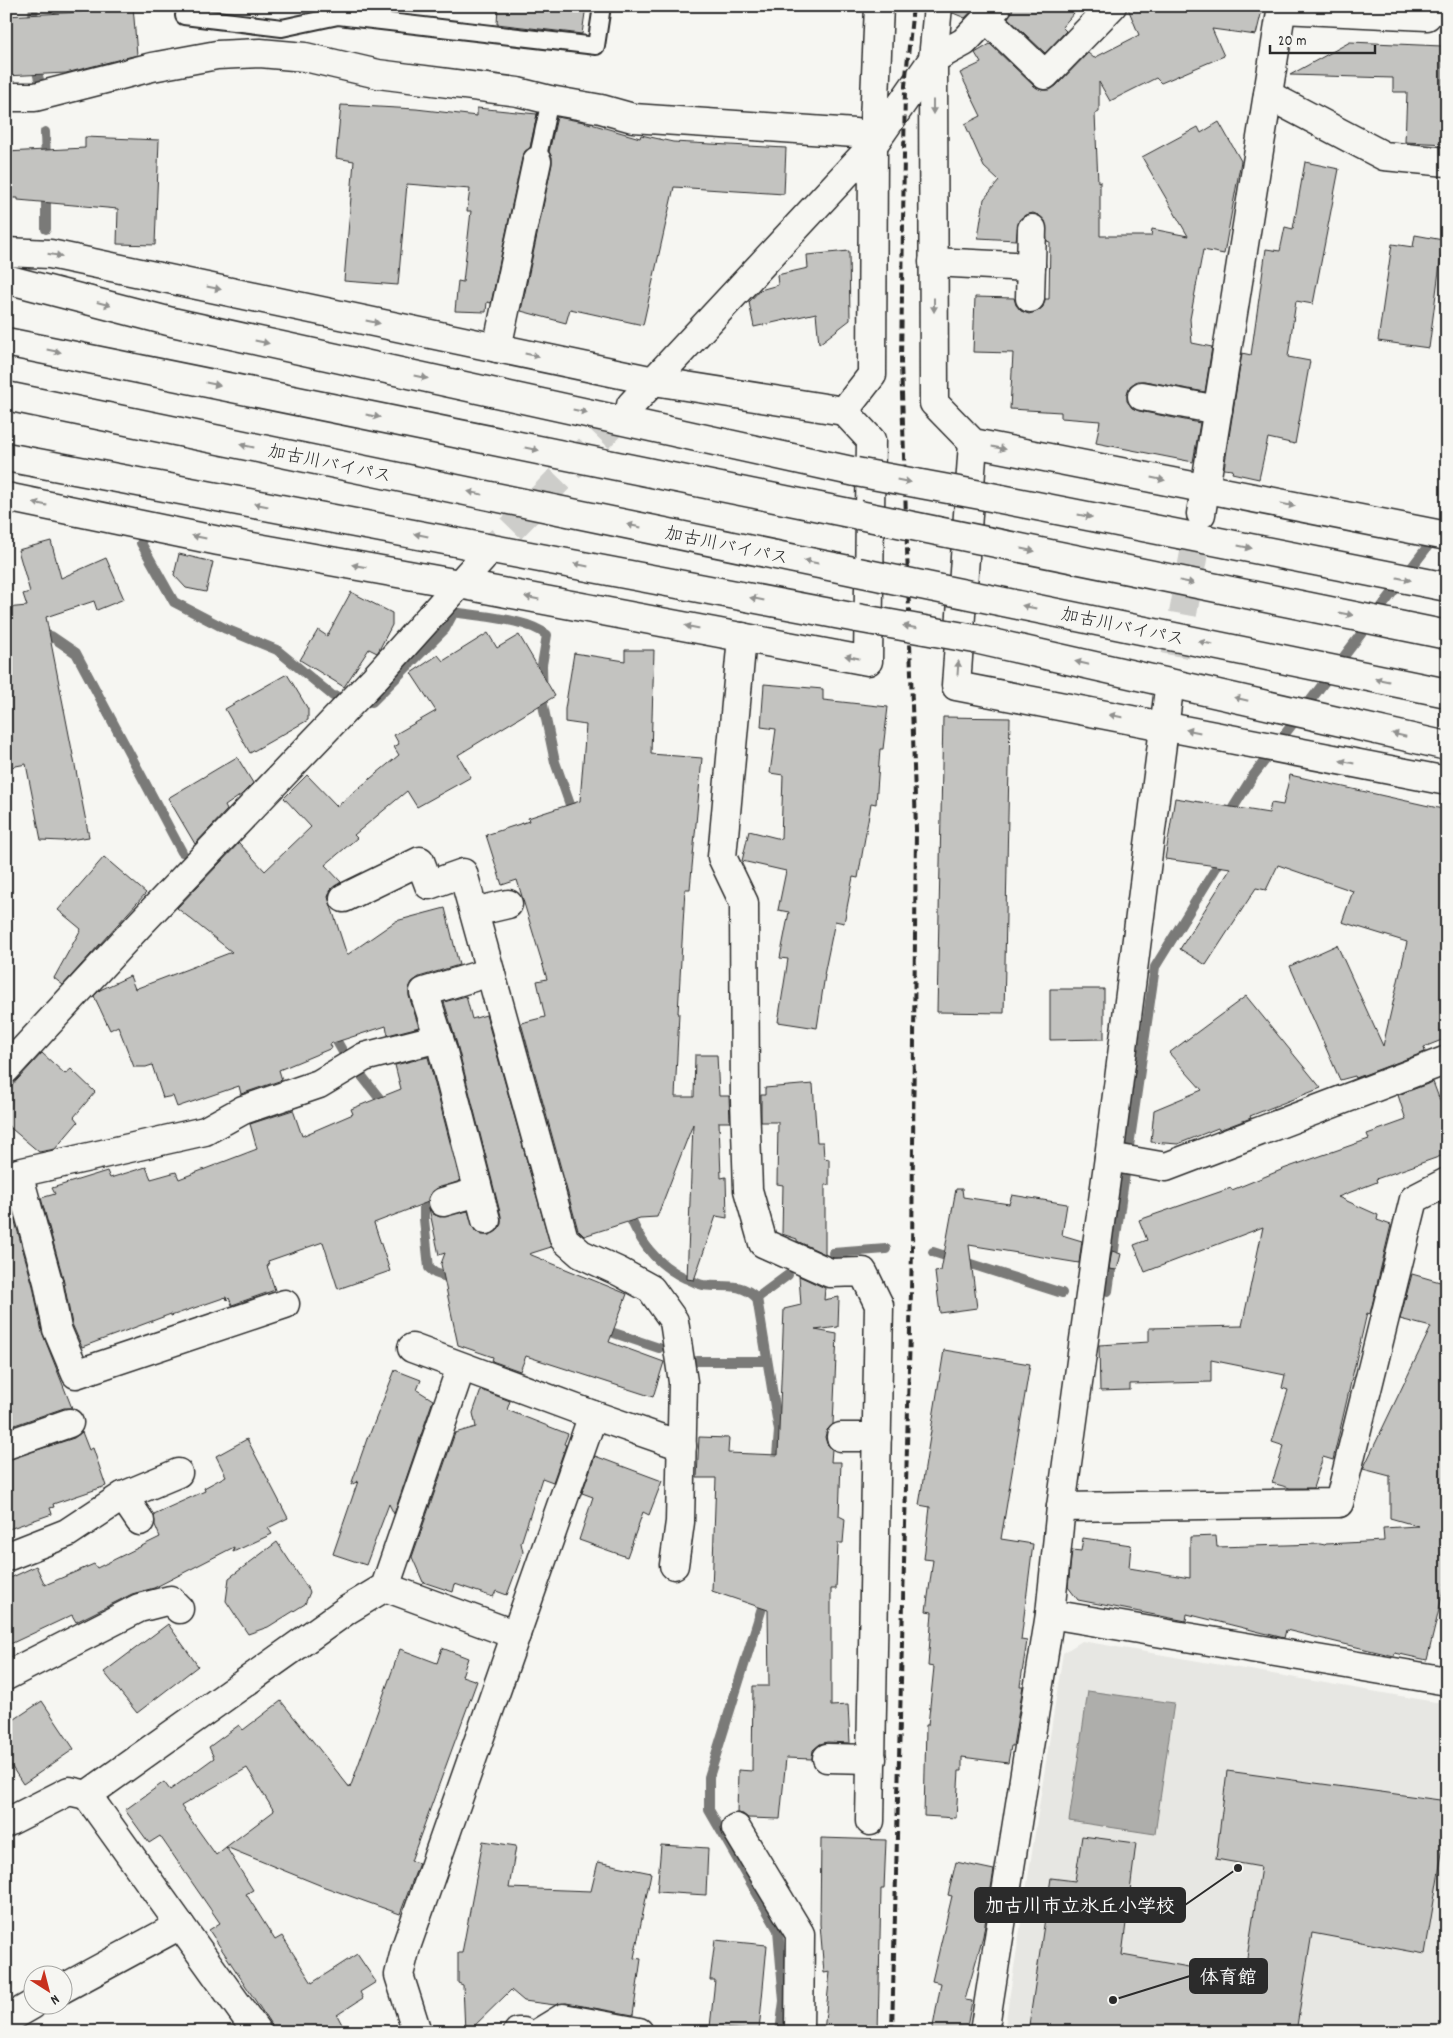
<svg xmlns="http://www.w3.org/2000/svg" width="1453" height="2038" viewBox="0 0 1453 2038" font-family="Dekko,'Klee One',sans-serif">
<style>
.built{fill:#e7e7e3}
.water{fill:#aeaeab;stroke:#7a7a78}
.lines{fill:none;stroke-linecap:round;stroke-linejoin:round}
.stream{stroke:#7a7a78;stroke-width:10}
.building{fill:#c3c3c0;stroke:#2b2b2b}
.street-tunnel{stroke:#cdcdca;stroke-width:28;stroke-dasharray:28 14;stroke-linecap:butt}
.lane-casing{stroke:#2b2b2b;stroke-width:20}
.street-casing{stroke:#2b2b2b;stroke-width:31}
.highway-casing{stroke:#2b2b2b;stroke-width:31}
.lane{stroke:#f6f6f2;stroke-width:16}
.street{stroke:#f6f6f2;stroke-width:28}
.highway{stroke:#f6f6f2;stroke-width:28}
.rail{stroke:#2b2b2b;stroke-width:4;stroke-dasharray:8 4;stroke-linecap:butt}
.street-bridge-casing{stroke:#2b2b2b;stroke-width:31;stroke-linecap:butt}
.highway-bridge-casing{stroke:#2b2b2b;stroke-width:31;stroke-linecap:butt}
.street-bridge{stroke:#f6f6f2;stroke-width:28}
.highway-bridge{stroke:#f6f6f2;stroke-width:28}
.oneway{fill:#90908e}
.labels{text-anchor:middle;stroke-width:4;stroke-linejoin:round;paint-order:stroke}
.street-label{font-size:18px;fill:#2b2b2b;stroke:#f6f6f2}
.leader{fill:none;stroke:#2b2b2b;stroke-width:2}
.callout-dot{fill:#2b2b2b;stroke:#f6f6f2;stroke-width:2}
.callout{fill:#2b2b2b;stroke:#2b2b2b;stroke-width:2}
.callout-label{font-size:19px;text-anchor:middle;font-weight:bold;fill:#fff}
</style>
<rect width="100%" height="100%" fill="#f6f6f2"/>
<filter id="ink" filterUnits="userSpaceOnUse"><feTurbulence type="fractalNoise" baseFrequency=".02" numOctaves="2"/><feDisplacementMap in="SourceGraphic" scale="10" xChannelSelector="R" yChannelSelector="G"/><feConvolveMatrix kernelMatrix="1 2 1 2 8 2 1 2 1" color-interpolation-filters="sRGB"/></filter>
<g filter="url(#ink)">
<path class="built" d="M1082,1641L1447,1704V2032H1004L1063,1653Z"/>
<path class="water" d="M1088,1691L1174,1703L1155,1834L1069,1821Z"/>
<g class="lines">
<g class="stream">
<path d="M32,26L34,6"/>
<path d="M35,63L40,84"/>
<path d="M45,132L46,163"/>
<path d="M46,190V229"/>
<path d="M141,543L174,602L226,629L277,650L333,696L372,702L445,629L454,612C481,617 526,618 547,635L542,665L543,705L555,762L574,816"/>
<path d="M38,633L51,636L76,653L182,852"/>
<path d="M1230,821L1233,808L1253,776L1447,521"/>
<path d="M331,1031L343,1052L387,1108"/>
<path d="M424,1191V1219L429,1268L435,1273L455,1280"/>
<path d="M627,1209C638,1240 655,1264 685,1278C691,1280 697,1284 703,1285C724,1288 739,1281 757,1298L779,1431L776,1469"/>
<path d="M933,1252L1062,1293"/>
<path d="M833,1253L886,1249"/>
<path d="M1108,1291L1155,967L1219,863L1221,854"/>
<path d="M757,1298L788,1275"/>
<path d="M602,1329L659,1348"/>
<path d="M697,1361H767"/>
<path d="M766,1595L709,1777V1810L778,1930L784,2001L780,2032"/>
</g>
</g>
<g class="building">
<path d="M133,6L137,55L66,73L6,76V16L82,12V7Z"/>
<path d="M498,6H586L582,34L497,24Z"/>
<path d="M953,6H976L965,18L953,13Z"/>
<path d="M1013,6H1080L1062,27L1066,31L1045,53L1008,18Z"/>
<path d="M1127,6H1263L1256,35L1212,29L1224,56L1161,83L1156,78L1110,101L1099,82V112L1095,114L1098,182L1100,181V236H1151L1152,229L1188,236L1142,157L1198,127L1201,133L1219,122L1241,161L1224,254L1203,250L1190,319L1192,343L1212,347L1205,392L1144,381H1137L1130,386L1127,394V401L1132,408L1139,411L1200,423L1193,462L1096,443L1100,421L1061,418V412L1010,409L1013,353L973,352L975,297L1014,298L1016,305L1021,311L1029,314L1038,311L1043,307L1045,299H1049L1050,242L1047,241L1045,221L1040,216L1033,213L1025,215L1019,220L1016,240L978,238L984,199L999,181L984,167L965,124L981,116L960,73L981,63L975,53L990,44L1034,86L1042,90H1050L1056,86L1088,53L1094,58L1139,35Z"/>
<path d="M1350,42L1442,46V107H1447V144L1405,142L1407,92H1393V78L1290,75Z"/>
<path d="M341,105L416,109L477,116V108L537,114L530,148L525,151L522,158L491,303L487,302L486,312L455,311L458,281L463,282L471,211H467L470,189L407,184L398,285L344,281L354,161L336,158Z"/>
<path d="M557,117L584,122L640,138L641,135L673,142L786,148L784,194L674,187L643,325L570,309L566,323L521,311L552,164V157L549,152Z"/>
<path d="M85,137L159,140L155,245L117,244L118,209L18,200V198H6V152L85,148Z"/>
<path d="M1305,162L1339,169L1313,304L1296,301L1288,357L1310,361L1295,444L1268,438L1259,479L1232,473L1233,470L1224,469L1242,353L1251,355L1266,249L1280,251L1285,227L1293,229Z"/>
<path d="M1415,235L1443,240L1429,348L1378,341L1392,244L1413,247Z"/>
<path d="M849,251L850,320L819,344L816,313L754,327L749,302L760,290L778,285L777,275L808,268L807,255Z"/>
<path d="M51,541L61,578L106,558L124,599L97,610L94,601L46,617L89,837L62,841L41,840L26,764L6,768V608L27,606L23,594L30,592L18,550Z"/>
<path d="M179,554L213,562L206,592L186,588L174,575Z"/>
<path d="M351,592L392,613V625L379,650L377,653L369,649L344,687L300,660L318,630L327,636Z"/>
<path d="M488,633L497,648L519,635L555,696L458,755L471,777L417,807L407,791L354,835L357,838L325,865L341,882L331,889L328,897L347,955L396,921L445,908L459,965L419,977L412,982L409,988V996L419,1027L388,1035L386,1026L330,1044L332,1048L279,1070L282,1080L241,1094L239,1086L177,1107L173,1096L163,1098L152,1065L146,1067H134L118,1026L110,1030L94,996L100,990L130,976L135,989L232,952L177,908L239,843L265,871L311,827L284,798L307,775L337,806L399,755L394,747L399,744L394,735L436,711L411,673L438,655L443,661Z"/>
<path d="M625,650H654L651,754L702,758L690,889H685L678,1013H679L675,1097H694L695,1055H717L719,1096H729L730,1122H719L721,1178L726,1177L727,1218L716,1216L694,1280L687,1279L693,1124L657,1217L640,1218L584,1236L578,1230L521,1023L545,1017L537,981L547,979L517,880L502,885L486,835L529,821L528,818L580,801L586,725L565,722V709L574,653L625,661Z"/>
<path d="M287,674L308,709V720L250,753L225,709Z"/>
<path d="M764,684L823,689V700L888,707L883,749H880L876,804L871,803L858,878L853,877L844,923L835,921L824,975H825L817,1028L778,1022L788,959L780,958L789,912L778,910L786,871L742,861L749,831L781,839L783,775L770,773L776,729L761,727Z"/>
<path d="M943,717L1010,718L1004,1013L937,1012Z"/>
<path d="M237,757L253,783L241,795L225,806L227,810L195,844L168,798Z"/>
<path d="M1290,775L1447,810V1038L1424,1047L1425,1052L1356,1078L1355,1076L1340,1080L1290,966L1337,945L1383,1046L1407,942L1342,922L1353,891L1278,865L1266,890L1256,888L1206,965L1180,949L1231,868L1165,859L1175,798L1269,813L1271,803L1283,805Z"/>
<path d="M104,857L146,893L63,985L54,978L81,929L58,910Z"/>
<path d="M1050,989H1104V1039L1050,1040Z"/>
<path d="M466,996L472,1019L486,1015L551,1247L529,1254L627,1294L609,1342L664,1362L653,1397L526,1356L520,1371L492,1361L493,1357L458,1345L441,1264L445,1253L439,1255L429,1208L433,1214L440,1217L468,1211L475,1231L482,1235H489L497,1231L501,1224V1216L457,1044L444,1002Z"/>
<path d="M1246,996L1321,1088L1250,1116L1251,1118L1219,1130L1218,1128L1178,1144L1151,1142L1154,1110L1202,1090L1169,1053Z"/>
<path d="M42,1053L65,1074L71,1069L95,1092L74,1117L78,1122L55,1149L39,1152L6,1124V1092Z"/>
<path d="M428,1057L460,1181L432,1191L428,1198V1202L374,1223L390,1271L338,1289L323,1242L268,1261L269,1265L267,1266L275,1290L232,1305L229,1298L227,1300L226,1297L171,1316V1314L82,1347L72,1324L63,1278L41,1198L55,1194L52,1188L107,1171L110,1178L146,1167L151,1179L176,1172L179,1179L257,1149L250,1124L293,1110L302,1136L353,1114L351,1109L401,1089L395,1065Z"/>
<path d="M1433,1082L1447,1119V1154L1376,1179L1377,1182L1338,1197L1378,1215L1377,1220L1391,1225L1370,1314L1367,1313L1333,1460L1323,1457L1313,1488H1290L1272,1483L1284,1446L1272,1442L1288,1390L1282,1388L1285,1375L1211,1360V1382L1130,1384V1390L1100,1391L1099,1345L1149,1342V1328L1242,1326L1263,1227L1145,1272L1134,1245L1147,1240L1139,1220L1231,1188L1232,1190L1286,1168L1369,1139L1367,1134L1406,1120L1398,1095Z"/>
<path d="M813,1084L817,1142H823L824,1158L829,1159V1185H825V1254L797,1241V1239L782,1234L783,1185L777,1184L778,1122H761V1095H765V1088Z"/>
<path d="M956,1189H962L963,1197L1009,1204L1012,1195L1067,1204L1062,1235L1082,1241L1079,1263L969,1245L977,1308L940,1313L935,1272L941,1271Z"/>
<path d="M11,1207L33,1286L42,1332L72,1408H64L6,1428V1208Z"/>
<path d="M1112,1251L1121,1254L1117,1270L1109,1269Z"/>
<path d="M1412,1274L1447,1284V1576L1427,1660L1395,1653L1394,1656L1286,1630L1284,1638L1187,1614L1186,1621L1078,1600L1068,1587L1072,1550L1081,1551L1083,1538L1131,1545L1129,1568L1190,1578V1537L1216,1536L1217,1547L1320,1544L1325,1545L1326,1544L1384,1541L1383,1528L1418,1526L1390,1518V1476L1363,1469L1431,1327L1400,1319Z"/>
<path d="M799,1276L825,1288L824,1300L839,1297L838,1327L815,1330L837,1334L833,1424L827,1430L825,1437L827,1444L832,1449L831,1462H841L839,1516L845,1519L843,1543H838L836,1589H831V1706L848,1705L850,1743L827,1742L820,1744L813,1750L812,1759L786,1758L780,1819L748,1818L743,1814L737,1813L738,1770L752,1771L753,1686H769L768,1610L712,1591L716,1478H697L699,1437L729,1438L728,1453L778,1455L784,1309L801,1305Z"/>
<path d="M944,1350L1030,1364L1001,1539L1033,1544L1021,1640L1027,1641L1020,1686H1023L1013,1746H1011L1008,1763L962,1757V1771H959L956,1818L924,1816L926,1725H928L934,1667L928,1666L932,1612L926,1611L933,1560L924,1559L930,1507L919,1505Z"/>
<path d="M395,1370L421,1380L417,1390L433,1400L394,1514L389,1504L366,1565L333,1554L358,1481L351,1485L368,1436H369Z"/>
<path d="M481,1390L510,1401L507,1410L568,1434L564,1444L566,1445L553,1482L542,1478L521,1543L523,1552L507,1595L496,1591L493,1597L455,1584L453,1592L423,1582L412,1557L455,1433L476,1427L473,1413Z"/>
<path d="M82,1432L89,1450L93,1448L106,1486L53,1504L54,1507L50,1508L52,1514L6,1530V1460L74,1438Z"/>
<path d="M247,1439L288,1518L268,1528L272,1534L233,1552L234,1547L154,1588L132,1594L76,1622L72,1615L6,1646V1580L36,1566L45,1585L94,1564L97,1568L160,1537L155,1525L154,1514L205,1491L204,1488L226,1476L216,1456Z"/>
<path d="M595,1456L662,1481L649,1515L643,1512L627,1557L579,1540L593,1497L582,1493Z"/>
<path d="M277,1542L310,1592L305,1604L268,1627L248,1634L226,1601L229,1578Z"/>
<path d="M168,1624L198,1666L137,1713L104,1672Z"/>
<path d="M442,1648L468,1658L462,1676L477,1681L411,1861L419,1863L400,1914L322,1886L226,1847L274,1811L247,1768L181,1806L216,1855L226,1847L253,1890L246,1894L275,1940L282,1936L312,1983L357,1954L376,1982L360,1992L363,1998L337,2015L346,2032H276L209,1930L220,1923L160,1836L149,1843L125,1810L164,1782L170,1790L214,1758L209,1747L239,1725L243,1730L281,1701L350,1788L400,1649L437,1663Z"/>
<path d="M42,1701L74,1749L23,1784L6,1758V1725Z"/>
<path d="M1227,1771L1447,1801V1823L1425,1954L1312,1933L1296,2032H1028L1051,1878L1075,1881L1082,1836L1136,1843L1122,1955L1244,1977L1261,1867L1216,1859Z"/>
<path d="M821,1838L886,1840L884,1889H881L878,2032H824L830,1972L824,1973L820,1924Z"/>
<path d="M483,1841L516,1846L509,1888L591,1891L598,1862L651,1873L634,1958L641,1959L633,2015L566,2003L555,2005L524,2001L511,1990L468,2032H465L463,1985L458,1983V1953H462Z"/>
<path d="M661,1845L708,1848L706,1895L657,1892Z"/>
<path d="M956,1862L994,1870L983,1936L965,2000L972,2001L966,2032H932L941,1983L932,1981L952,1896L948,1895Z"/>
<path d="M715,1940L767,1945L759,2031L710,2027L715,1980H710Z"/>
</g>
<g class="lines">
<g class="street-tunnel">
<path d="M482,559L631,405"/>
<path d="M1168,697L1201,514"/>
</g>
<defs>
<g id="lane">
<path d="M185,6L184,16L282,28L338,16L596,46L602,6"/>
<path d="M537,161L550,100"/>
</g>
<g id="street">
<path d="M938,6L933,59L934,403L973,443L1447,536"/>
<path d="M1282,9L1427,16"/>
<path d="M986,18L1045,75L1112,6"/>
<path d="M1268,95L1384,156L1447,162"/>
<path d="M6,97H35L152,67L217,55L260,53L305,57L378,74L518,92L550,100L601,109L633,118L855,133"/>
<path d="M6,252L50,254L654,381L844,411L872,375L873,145L879,6"/>
<path d="M933,262L1031,267"/>
<path d="M6,279L172,322L856,472"/>
<path d="M1030,298L1032,229"/>
<path d="M497,348L537,161"/>
<path d="M1142,396L1218,410"/>
<path d="M631,405L873,145L933,59L964,42L998,6"/>
<path d="M973,443L956,686L1447,781"/>
<path d="M6,457L857,618"/>
<path d="M986,496L1447,587"/>
<path d="M6,497L219,541L459,584L868,661L871,440L844,411"/>
<path d="M1201,514L1282,6"/>
<path d="M742,637L722,857L744,903L745,1100L748,1190L763,1243L830,1273L863,1272L879,1305L870,1821"/>
<path d="M975,639L1447,746"/>
<path d="M344,898L420,861L429,885L463,873L564,1239L581,1254L620,1272L651,1289L674,1321L683,1382L680,1522L674,1565"/>
<path d="M474,912L508,904"/>
<path d="M6,1069L140,924L373,680L482,559"/>
<path d="M1109,1157L1166,1167L1447,1060"/>
<path d="M443,1202L478,1192"/>
<path d="M486,1220L442,1048L424,992L490,972"/>
<path d="M285,1304L76,1374L57,1329L48,1282L18,1173L205,1131L243,1110L319,1084L364,1057L439,1038"/>
<path d="M412,1348L593,1415L682,1446"/>
<path d="M841,1437H877"/>
<path d="M6,1445L69,1423"/>
<path d="M123,1496L140,1521"/>
<path d="M1061,1507L1339,1503L1414,1199L1447,1182"/>
<path d="M6,1557L67,1533L123,1496L178,1473"/>
<path d="M385,1587L516,1635"/>
<path d="M1050,1614L1447,1681"/>
<path d="M6,1676L139,1608L170,1600L179,1609"/>
<path d="M827,1758L872,1759"/>
<path d="M87,1795L257,2032"/>
<path d="M6,1823L69,1791L87,1795L347,1610L385,1587L461,1367"/>
<path d="M736,1828L800,1934L799,2032"/>
<path d="M62,1989L180,1925"/>
<path d="M6,2020L32,2005"/>
<path d="M417,2032L399,1975L406,1947L593,1415"/>
<path d="M518,2032H523"/>
<path d="M540,2032L563,2018L639,2032"/>
<path d="M984,2032L1050,1614L1061,1507L1109,1157L1168,697"/>
</g>
<g id="highway">
<path d="M6,342L859,515"/>
<path d="M6,396L858,572"/>
</g>
</defs>
<use href="#lane" class="lane-casing"/>
<use href="#street" class="street-casing"/>
<use href="#highway" class="highway-casing"/>
<use href="#lane" class="lane"/>
<use href="#street" class="street"/>
<use href="#highway" class="highway"/>
<path class="rail" d="M892,2032L912,1251L916,829L901,362L905,86L913,6"/>
<defs>
<g id="street-bridge">
<path d="M856,472L986,496"/>
<path d="M857,618L975,639"/>
</g>
<g id="highway-bridge">
<path d="M859,515L1447,635"/>
<path d="M858,572L1447,693"/>
</g>
</defs>
<use href="#street-bridge" class="street-bridge-casing"/>
<use href="#highway-bridge" class="highway-bridge-casing"/>
<use href="#street-bridge" class="street-bridge"/>
<use href="#highway-bridge" class="highway-bridge"/>
</g>
<defs><path id="oneway-solid" d="M-6-.8H1V-3.2L6.5 0L1 3.2V.8H-6Z" transform="scale(1.25)"/></defs>
<g class="oneway">
<use href="#oneway-solid" transform="translate(933 107) rotate(90)"/>
<use href="#oneway-solid" transform="translate(55 255) rotate(10)"/>
<use href="#oneway-solid" transform="translate(214 288) rotate(12)"/>
<use href="#oneway-solid" transform="translate(104 304) rotate(15)"/>
<use href="#oneway-solid" transform="translate(934 305) rotate(90)"/>
<use href="#oneway-solid" transform="translate(373 322) rotate(12)"/>
<use href="#oneway-solid" transform="translate(262 342) rotate(12)"/>
<use href="#oneway-solid" transform="translate(54 351) rotate(11)"/>
<use href="#oneway-solid" transform="translate(532 355) rotate(12)"/>
<use href="#oneway-solid" transform="translate(421 377) rotate(12)"/>
<use href="#oneway-solid" transform="translate(213 384) rotate(11)"/>
<use href="#oneway-solid" transform="translate(580 411) rotate(12)"/>
<use href="#oneway-solid" transform="translate(373 416) rotate(11)"/>
<use href="#oneway-solid" transform="translate(247 446) rotate(-168)"/>
<use href="#oneway-solid" transform="translate(999 448) rotate(11)"/>
<use href="#oneway-solid" transform="translate(532 449) rotate(11)"/>
<use href="#oneway-solid" transform="translate(1158 479) rotate(11)"/>
<use href="#oneway-solid" transform="translate(904 481) rotate(11)"/>
<use href="#oneway-solid" transform="translate(475 493) rotate(-168)"/>
<use href="#oneway-solid" transform="translate(40 504) rotate(-168)"/>
<use href="#oneway-solid" transform="translate(261 505) rotate(-169)"/>
<use href="#oneway-solid" transform="translate(1288 505) rotate(11)"/>
<use href="#oneway-solid" transform="translate(1085 516) rotate(11)"/>
<use href="#oneway-solid" transform="translate(634 526) rotate(-168)"/>
<use href="#oneway-solid" transform="translate(421 535) rotate(-169)"/>
<use href="#oneway-solid" transform="translate(199 537) rotate(-168)"/>
<use href="#oneway-solid" transform="translate(1245 547) rotate(11)"/>
<use href="#oneway-solid" transform="translate(1028 550) rotate(11)"/>
<use href="#oneway-solid" transform="translate(811 562) rotate(-168)"/>
<use href="#oneway-solid" transform="translate(581 565) rotate(-169)"/>
<use href="#oneway-solid" transform="translate(359 566) rotate(-170)"/>
<use href="#oneway-solid" transform="translate(1404 579) rotate(11)"/>
<use href="#oneway-solid" transform="translate(1187 582) rotate(11)"/>
<use href="#oneway-solid" transform="translate(532 598) rotate(-169)"/>
<use href="#oneway-solid" transform="translate(757 599) rotate(-169)"/>
<use href="#oneway-solid" transform="translate(1029 607) rotate(-168)"/>
<use href="#oneway-solid" transform="translate(1346 614) rotate(11)"/>
<use href="#oneway-solid" transform="translate(692 627) rotate(-169)"/>
<use href="#oneway-solid" transform="translate(910 627) rotate(-170)"/>
<use href="#oneway-solid" transform="translate(1206 643) rotate(-168)"/>
<use href="#oneway-solid" transform="translate(852 657) rotate(-169)"/>
<use href="#oneway-solid" transform="translate(1082 663) rotate(-167)"/>
<use href="#oneway-solid" transform="translate(958 668) rotate(-86)"/>
<use href="#oneway-solid" transform="translate(1382 680) rotate(-168)"/>
<use href="#oneway-solid" transform="translate(1241 699) rotate(-167)"/>
<use href="#oneway-solid" transform="translate(1116 716) rotate(-169)"/>
<use href="#oneway-solid" transform="translate(1193 731) rotate(-169)"/>
<use href="#oneway-solid" transform="translate(1399 735) rotate(-167)"/>
<use href="#oneway-solid" transform="translate(1347 762) rotate(-169)"/>
</g>
</g>
<g class="labels">
<g class="street-label">
<text transform="translate(330 463) rotate(12)" y="6">加古川バイパス</text>
<text transform="translate(727 545) rotate(12)" y="6">加古川バイパス</text>
<text transform="translate(1123 626) rotate(12)" y="6">加古川バイパス</text>
</g>
</g>
<path class="leader" d="M1238 1868L1185 1905M1113 2000L1190 1976"/>
<g class="callout-dot">
<circle cx="1238" cy="1868" r="5"/>
<circle cx="1113" cy="2000" r="5"/>
</g>
<g class="callout">
<rect x="975" y="1888" width="210" height="34" rx="5"/>
<rect x="1190" y="1959" width="77" height="34" rx="5"/>
</g>
<g class="callout-label">
<text x="1080" y="1912">加古川市立氷丘小学校</text>
<text x="1228" y="1983">体育館</text>
</g>
<rect width="1453" height="2038" fill="none" stroke="#f6f6f2" stroke-width="25"/>
<rect x="12" y="12" width="1428" height="2013" fill="none" stroke="#2b2b2b" stroke-width="2" filter="url(#ink)"/>
<g transform="translate(48 1990) rotate(144)"><circle r="24" fill="#f6f6f2" stroke="#a5a5a2"/>
<path d="M0-4L9 19L0 12L-9 19Z" fill="#c8321e"/>
<text y="-8" font-size="14" font-weight="bold" text-anchor="middle" fill="#2b2b2b">N</text>
</g>
<path d="M1270 45v8h105v-8" fill="none" stroke="#2b2b2b" stroke-width="2.5"/>
<text x="1278" y="45" font-size="15" fill="#2b2b2b" stroke="#f6f6f2" stroke-width="4" paint-order="stroke">20 m</text>
</svg>
